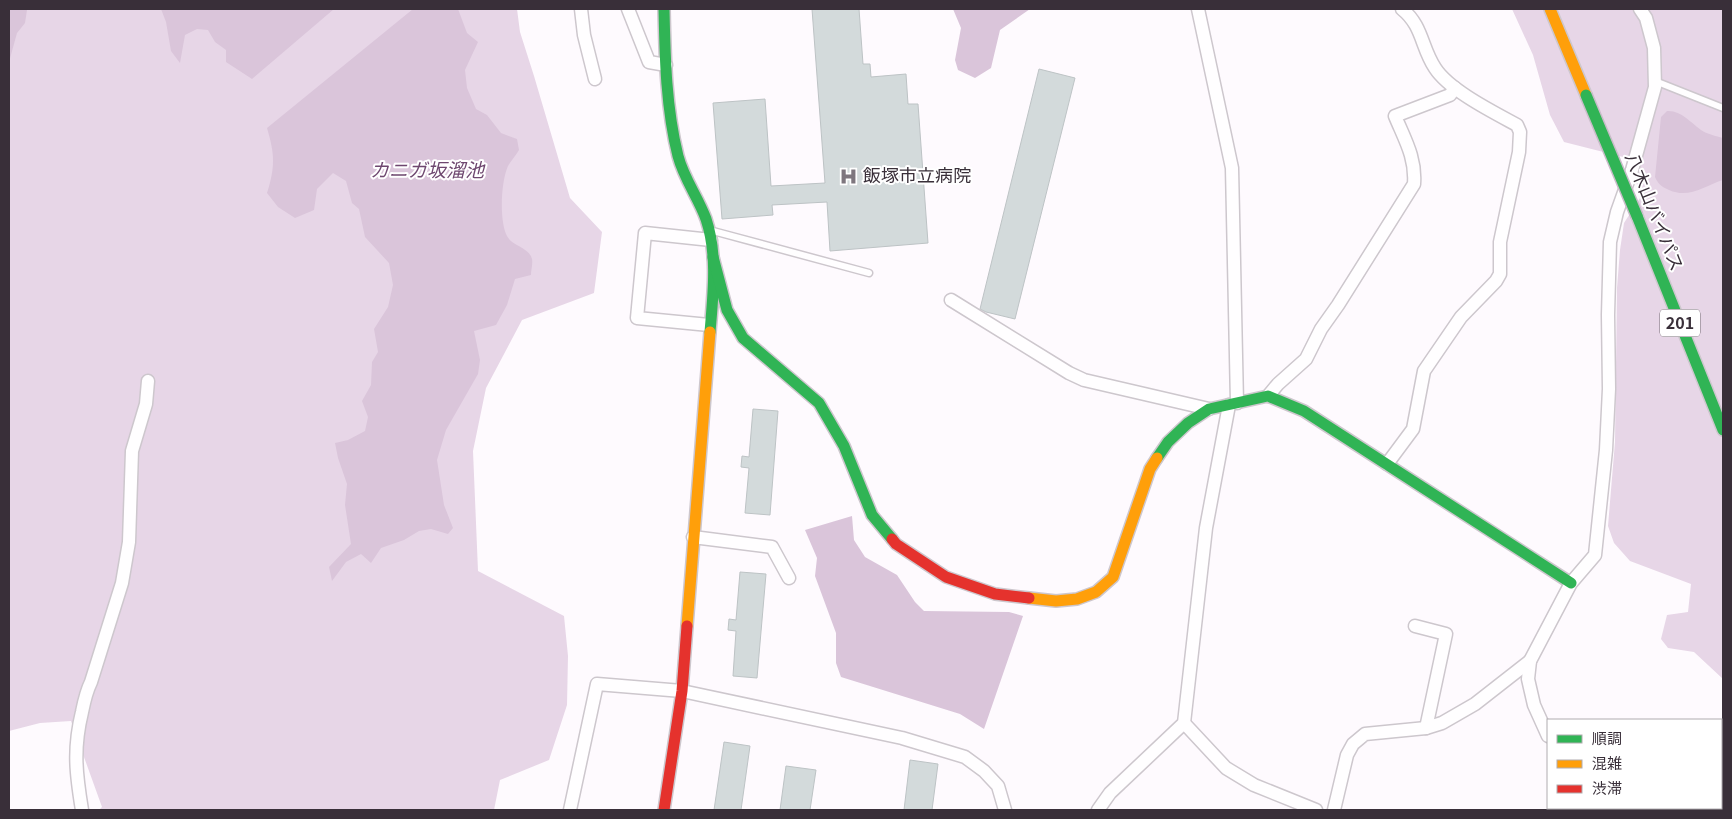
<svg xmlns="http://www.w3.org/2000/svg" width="1732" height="819" viewBox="0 0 1732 819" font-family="Georgia,'Noto Sans JP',serif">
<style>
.forest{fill:#e7d6e7}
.water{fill:#dac5da}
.building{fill:#d3dadb;stroke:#bdc3c5}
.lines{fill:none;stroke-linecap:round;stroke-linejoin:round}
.lane-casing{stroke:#cdc7cd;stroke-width:9}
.street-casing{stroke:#cdc7cd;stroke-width:15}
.fast-casing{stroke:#cdc7cd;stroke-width:14}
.slow-casing{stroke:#cdc7cd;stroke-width:14}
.jam-casing{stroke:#cdc7cd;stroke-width:14}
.lane{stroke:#fffeff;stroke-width:6}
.street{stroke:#fffeff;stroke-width:12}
.fast{stroke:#30b455;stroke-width:11}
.slow{stroke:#ff9f0a;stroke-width:11}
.jam{stroke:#e5322d;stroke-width:11}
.fast-bridge-casing{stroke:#c8bcc8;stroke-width:14;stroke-linecap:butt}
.fast-bridge{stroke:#30b455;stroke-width:11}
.labels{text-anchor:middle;stroke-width:4;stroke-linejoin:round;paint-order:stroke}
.shield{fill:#fff;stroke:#746d74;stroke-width:1}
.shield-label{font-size:16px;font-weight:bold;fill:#392f39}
.poi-label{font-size:18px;fill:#392f39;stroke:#fff;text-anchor:start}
.street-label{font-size:18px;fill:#392f39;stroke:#fff}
.water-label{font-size:19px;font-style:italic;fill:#6e476f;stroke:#fff}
</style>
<rect width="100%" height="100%" fill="#fefafe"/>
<g class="forest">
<path d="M9,9H517L520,32L534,76L570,198L602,232L594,293L522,320L486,388L473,451L478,571L564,616L568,656L567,705L549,760L500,780L494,810H99L102,807L71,721L40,723L9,731Z"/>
<path d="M1512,9H1723V679L1694,652L1668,648L1661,639L1667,615L1688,612L1691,584L1630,561L1614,543L1608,526L1615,442L1617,288L1620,250L1624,223L1640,198L1631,159L1564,142L1550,115L1533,55Z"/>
</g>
<g class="water">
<path d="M9,9H30L27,10L25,23L17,33L9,62Z"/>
<path d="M161,9H334L252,79L226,62V50L215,42L208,30L197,29L185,35L180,63L171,51L166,22Z"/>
<path d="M413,9H458L467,33L478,42L465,70L467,88L476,109L487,115L501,133L517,139L519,150C516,155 511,161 508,166C501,181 499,221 507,236C512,246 529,247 532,259C533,263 531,270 531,275L515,279L507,305L496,325L474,331L480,360L478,374L446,430L437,460L444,505L453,528L448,534L431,529L419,531L404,540L381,548L371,563L361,554L346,562L332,581L329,567L351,544L345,505L347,484L338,458L335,443L348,440L365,431L368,417L362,401L371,385L372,362L378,352L374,329L388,307L393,285L389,263L365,237L359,209L352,203L346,181L333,173L317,189L314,210L295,218L278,207L267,193C275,167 275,155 267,128Z"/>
<path d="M953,9H1030L1000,30L991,68L975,78L958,70L955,60L961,28Z"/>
<path d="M1667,111C1681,110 1690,122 1701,130C1707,134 1716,136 1723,138V180C1704,186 1689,199 1669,190C1662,187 1658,184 1655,177L1661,117Z"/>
<path d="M852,516L854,540L865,557L897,575L915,602L924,611L1009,612L1023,616L984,729L960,714L841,677L836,663V633L815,576L817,558L805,530Z"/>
</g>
<g class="building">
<path d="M812,9H859L863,64H870L871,77L906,74L908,104H918L928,243L830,251L827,202L772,205L773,215L722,219L713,103L765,99L771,186L825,183Z"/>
<path d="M1039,69L1075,78L1015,319L986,312L980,309Z"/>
<path d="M753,409L778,411L770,515L745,513L749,468L741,467L742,456L749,457Z"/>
<path d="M740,572L766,574L757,678L733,676L736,631L728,630L729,619L736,620Z"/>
<path d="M724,742L750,746L741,810H714Z"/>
<path d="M910,760L938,764L932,810H904Z"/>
<path d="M786,766L816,770L810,810H780Z"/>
</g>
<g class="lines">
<defs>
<g id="lane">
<path d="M1655,81L1723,108"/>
<path d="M713,231L869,273"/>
</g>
<g id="street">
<path d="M581,9L584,35L595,79"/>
<path d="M628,9L649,62L666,65"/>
<path d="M1198,9L1232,168L1237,403"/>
<path d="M951,300L1069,373L1084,380L1209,409"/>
<path d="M709,325L637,318L645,233L711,240"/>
<path d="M1268,396L1278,384L1306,359L1321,329L1338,305L1414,184C1416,158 1405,140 1395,116L1450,95L1455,88"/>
<path d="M1387,464L1413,429L1424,371L1461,317L1496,281L1500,274V242L1519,152L1520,132L1517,125C1493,112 1449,90 1435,68C1421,47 1423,26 1402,9"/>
<path d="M693,537L772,547L789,578"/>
<path d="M1415,626L1446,634L1426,728"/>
<path d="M1184,723L1226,768L1254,785L1316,810"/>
<path d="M1548,736L1534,705L1528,679L1530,661L1571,583L1595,555L1606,450L1609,389L1608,315L1610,242L1617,212L1632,170L1655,87L1654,48L1646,18L1640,9"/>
<path d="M1582,808L1583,810"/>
<path d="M82,810C76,774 73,749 82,712C84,702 86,692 91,682L122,583L129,542L132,451L146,404L148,381"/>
<path d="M570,810L597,684L682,691L902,738L965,757L984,771L998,786L1005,810"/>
<path d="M1098,810L1110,793L1184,723L1206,528L1229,405"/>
<path d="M1334,810L1347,755L1353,744L1365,734L1426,728L1442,723L1475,704L1530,661"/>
</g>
<g id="fast">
<path d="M664,9C665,58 666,108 678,156C684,179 698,197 706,219C718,255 713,295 710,332"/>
<path d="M1637,216L1723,430"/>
<path d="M713,257L727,310L743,338L819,403L844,446L872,515L892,539"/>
<path d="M1157,458L1168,442L1188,423L1209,409L1268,396L1304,411L1571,583"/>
</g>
<g id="slow">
<path d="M1550,9L1586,95"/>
<path d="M1029,598L1056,601L1077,599L1096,592L1113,577L1150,469L1157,458"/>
<path d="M687,626L710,332"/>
</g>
<g id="jam">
<path d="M892,539L896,544L946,577L995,594L1029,598"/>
<path d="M664,810L682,691L687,626"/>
</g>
</defs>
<use href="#lane" class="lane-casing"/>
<use href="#street" class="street-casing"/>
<use href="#fast" class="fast-casing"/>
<use href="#slow" class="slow-casing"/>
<use href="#jam" class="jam-casing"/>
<use href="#lane" class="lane"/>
<use href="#street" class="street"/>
<use href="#fast" class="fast"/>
<use href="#slow" class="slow"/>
<use href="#jam" class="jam"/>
<defs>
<path id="fast-bridge" d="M1586,95L1637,216"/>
</defs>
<use href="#fast-bridge" class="fast-bridge-casing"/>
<use href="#fast-bridge" class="fast-bridge"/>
</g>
<defs>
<symbol id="hospital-bare" viewBox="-9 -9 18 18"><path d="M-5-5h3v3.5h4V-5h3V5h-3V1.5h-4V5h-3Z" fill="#7e767e" stroke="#fff" stroke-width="2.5" paint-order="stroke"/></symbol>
</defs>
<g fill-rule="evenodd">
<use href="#hospital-bare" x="836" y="164" width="25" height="25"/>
</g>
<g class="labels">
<rect class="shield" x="1660" y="309.5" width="40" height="27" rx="4"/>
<g class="shield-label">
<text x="1680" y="329">201</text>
</g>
<g class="poi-label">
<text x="863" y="182">飯塚市立病院</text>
</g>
<g class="street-label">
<text transform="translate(1654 212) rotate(68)" y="6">八木山バイパス</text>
</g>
<g class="water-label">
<text x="427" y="177">カニガ坂溜池</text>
</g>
</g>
<rect width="1732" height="819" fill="none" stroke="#392f39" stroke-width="20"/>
<rect x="1547" y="719" width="175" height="90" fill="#ffffff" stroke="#b0acb0"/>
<rect x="1557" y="735" width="25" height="8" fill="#30b455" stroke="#b0acb0"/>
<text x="1592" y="744" font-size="15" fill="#392f39">順調</text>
<rect x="1557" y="760" width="25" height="8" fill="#ff9f0a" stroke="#b0acb0"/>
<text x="1592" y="769" font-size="15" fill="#392f39">混雑</text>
<rect x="1557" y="785" width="25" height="8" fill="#e5322d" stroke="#b0acb0"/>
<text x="1592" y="794" font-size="15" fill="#392f39">渋滞</text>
</svg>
